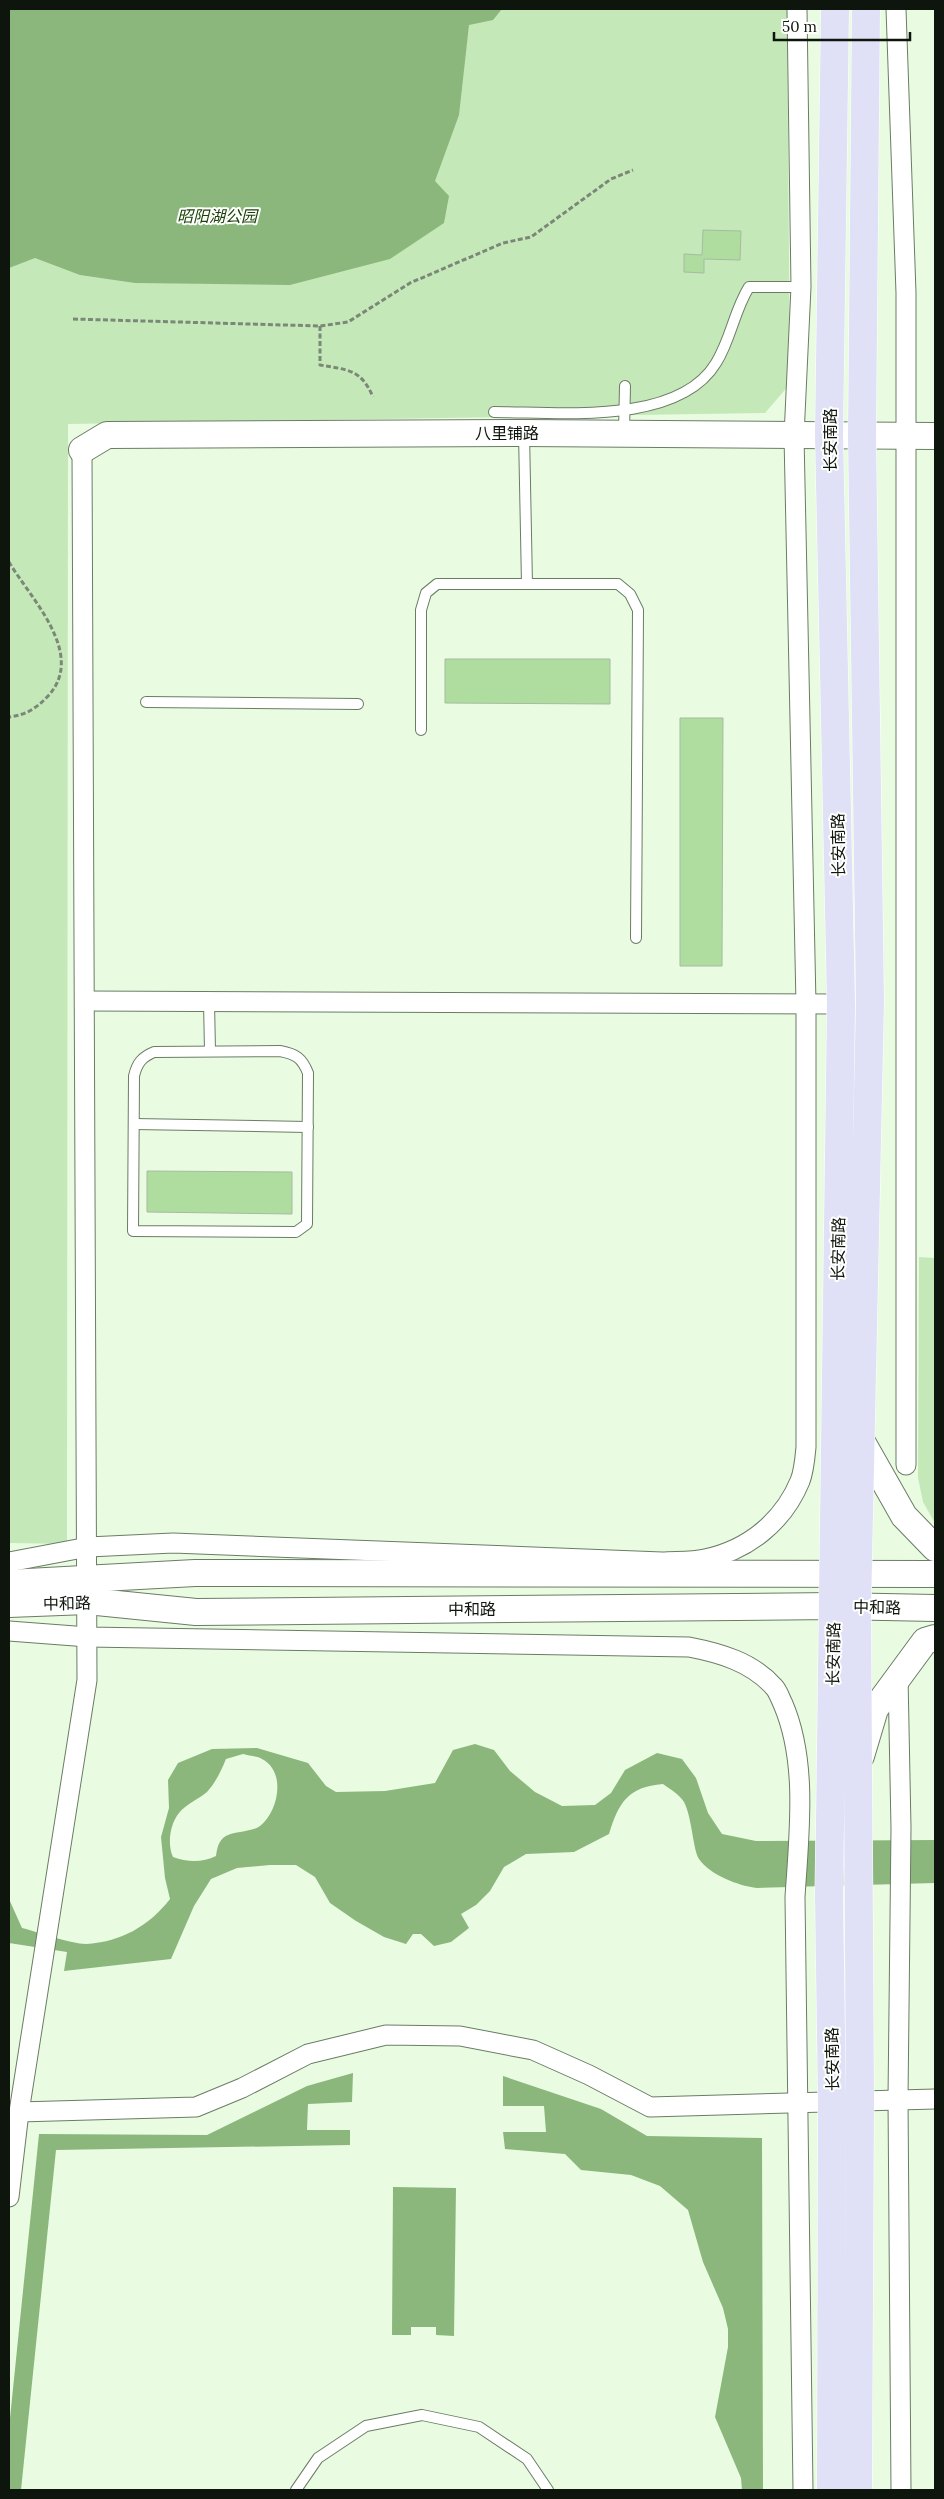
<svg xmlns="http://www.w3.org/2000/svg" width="944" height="2499" viewBox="0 0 944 2499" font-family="Lora,'Noto Sans SC',serif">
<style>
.green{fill:#c5e8b9}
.water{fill:#8bb77c;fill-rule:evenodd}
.building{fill:#afdda0;stroke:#a7baa1}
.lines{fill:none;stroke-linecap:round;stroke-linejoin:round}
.lane-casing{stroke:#6b7c65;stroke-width:12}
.street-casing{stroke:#6b7c65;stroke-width:21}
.secondary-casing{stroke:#6b7c65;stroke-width:28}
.primary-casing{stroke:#fff;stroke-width:29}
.path{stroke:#7b8877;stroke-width:3;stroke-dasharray:5 2.5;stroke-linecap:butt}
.lane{stroke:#fff;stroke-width:10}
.street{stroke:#fff;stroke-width:19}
.secondary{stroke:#fff;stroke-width:26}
.primary{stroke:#e0e0f6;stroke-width:28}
.labels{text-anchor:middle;stroke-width:4;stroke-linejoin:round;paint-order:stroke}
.park-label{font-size:16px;font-style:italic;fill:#194304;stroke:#fff}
.street-label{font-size:16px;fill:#0e150c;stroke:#fff}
</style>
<rect width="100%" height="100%" fill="#e9fce2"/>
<g class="green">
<path d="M9,9H787L790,384L765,413L68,424L67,1544L9,1543Z"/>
<path d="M919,1257L935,1258V1523L923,1502L918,1478Z"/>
</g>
<g class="water">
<path d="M9,9H502L493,20L469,25L459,115L435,181L449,196L444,223L390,259L290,285L135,283L80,275L35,258L9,268Z"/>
<path d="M475,1744L494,1750L510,1771L535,1792L562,1806L595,1805L611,1793L625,1770L657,1753L682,1759L696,1778L708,1813L722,1834L756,1841L935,1840V1883L757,1888C739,1886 710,1875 699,1859C693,1850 692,1817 684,1802C680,1795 670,1789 663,1784C628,1787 619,1802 609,1834L574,1852L526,1854L504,1867L490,1891L476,1905L461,1914L469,1928L451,1942L434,1946L421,1934H413L406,1944L384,1937L356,1921L330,1903L315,1877L296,1865H270L237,1868L211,1879L194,1906L171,1959L64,1971L67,1952L9,1943V1899L22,1928C38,1932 71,1944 86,1944C121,1942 149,1926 170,1899L165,1878L161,1837L169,1808L168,1780L178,1763L212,1749L257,1748L308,1763L326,1786L336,1792L385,1791L435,1783L453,1750ZM243,1754C249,1756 257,1756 262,1759C287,1772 278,1812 260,1826C250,1833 232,1830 223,1838C218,1843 217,1849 216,1856C202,1863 187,1862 173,1857C167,1844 170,1824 179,1813C186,1804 199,1799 207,1792C216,1782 221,1771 226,1759Z"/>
<path d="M353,2073L352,2102L308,2104L307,2130H350V2145L56,2150L21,2490H9V2428L39,2134L207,2135L307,2086Z"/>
<path d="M503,2076L601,2109L647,2136L762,2138L763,2490H742L741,2478L715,2417L728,2347V2329L723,2308L703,2262L688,2210L660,2186L631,2175L581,2170L565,2154L505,2149L503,2132H546L544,2106H503Z"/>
<path d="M393,2187L456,2188L454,2336L436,2335V2327H411V2335H392Z"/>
</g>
<g class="building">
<path d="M703,230L741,231L740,260L704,259V273L684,272V254L702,255Z"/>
<path d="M445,659H610V704L445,703Z"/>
<path d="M680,718H723L722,966H680Z"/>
<path d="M147,1171L292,1172V1214L147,1212Z"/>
</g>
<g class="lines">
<defs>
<g id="lane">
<path d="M494,412C557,412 678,426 716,363C731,339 734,311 749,287H801"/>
<path d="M624,432L625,386"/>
<path d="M524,433L527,584"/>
<path d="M146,702L358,704"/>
<path d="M421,730V610L426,593L437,584H618L630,594L638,610L636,938"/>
<path d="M209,1002L210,1051"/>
<path d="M280,1051C296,1054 302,1058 308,1073L307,1224L296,1232L133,1231L134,1076C137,1063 142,1057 154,1052Z"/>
<path d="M134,1124L308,1127"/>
<path d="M296,2490L318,2458L366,2426L422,2415L479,2427L527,2459L548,2490"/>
</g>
<g id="street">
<path d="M896,9L906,293V1465"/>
<path d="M86,1001L841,1004"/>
<path d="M9,1562L88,1547L173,1543L662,1562C676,1561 692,1562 705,1559C748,1550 783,1522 800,1481C804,1471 805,1458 806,1447V1004L794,436L801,287L797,9"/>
<path d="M9,1631L88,1637L689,1647C720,1653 752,1662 774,1687C778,1691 780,1698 783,1704C808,1762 799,1834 795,1897L803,2490"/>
<path d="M898,1676L901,1828L898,2099L901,2490"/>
<path d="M19,2112L196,2107L242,2088L308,2054L386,2035L460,2036L533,2050L589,2075L650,2107L935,2099"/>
<path d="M9,2197L19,2112L87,1680L82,450"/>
</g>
<g id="secondary">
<path d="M82,450L107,435L524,433L935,436"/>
<path d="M862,1442L904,1516L935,1548"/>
<path d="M9,1583L195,1573L935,1574"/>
<path d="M9,1604L87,1601L196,1612L834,1606L935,1608"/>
<path d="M861,1756L875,1709L925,1641L935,1638"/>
</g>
<g id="primary">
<path d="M831,2490L832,2103L829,1896L841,1004L829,435L835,9"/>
<path d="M858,2490L860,2101L857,1607L870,1001L862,436L866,9"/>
</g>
</defs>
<use href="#lane" class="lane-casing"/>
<use href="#street" class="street-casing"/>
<use href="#secondary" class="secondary-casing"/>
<use href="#primary" class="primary-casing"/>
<g class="path">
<path d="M73,319L320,326L348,322L410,283L503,243L531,237L611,179L633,170"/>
<path d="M320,326V365C348,370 361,369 373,397"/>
<path d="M9,562C30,598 87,654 48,696C37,708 26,715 9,717"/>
</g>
<use href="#lane" class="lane"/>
<use href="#street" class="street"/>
<use href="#secondary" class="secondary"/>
<use href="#primary" class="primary"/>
</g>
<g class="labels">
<g class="park-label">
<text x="217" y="222">昭阳湖公园</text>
</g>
<g class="street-label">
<text x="507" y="439">八里铺路</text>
<text transform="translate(830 440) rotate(-90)" y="6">长安南路</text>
<text transform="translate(838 845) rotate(-91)" y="6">长安南路</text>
<text transform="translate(838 1249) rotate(-89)" y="6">长安南路</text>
<text transform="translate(67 1603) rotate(-1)" y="6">中和路</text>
<text transform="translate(877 1607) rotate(1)" y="6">中和路</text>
<text x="472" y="1615">中和路</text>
<text transform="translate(833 1654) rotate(-89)" y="6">长安南路</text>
<text transform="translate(832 2059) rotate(-91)" y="6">长安南路</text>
</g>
</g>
<rect width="944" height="2499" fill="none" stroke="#0e150c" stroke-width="20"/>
<path d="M774 32v8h136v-8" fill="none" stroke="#0e150c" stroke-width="2.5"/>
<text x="782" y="32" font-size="15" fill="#0e150c" stroke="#ffffff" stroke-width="4" paint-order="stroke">50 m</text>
</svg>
